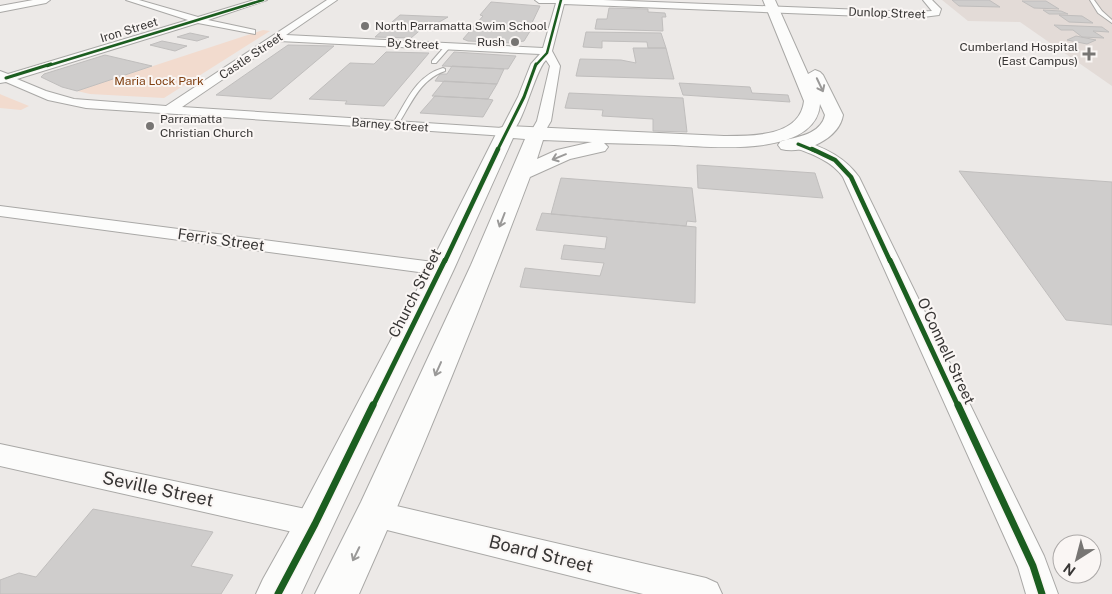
<svg xmlns="http://www.w3.org/2000/svg" width="1112" height="594" font-family="'Public Sans',sans-serif">
<style>
.built{fill:#e3dbd7}
.green{fill:#f2dbce}
.building{fill:#cfcdcc;stroke:#c0bebd}
.lines{fill:none;stroke-linecap:round;stroke-linejoin:round}
.service-casing{stroke:#a9a8a6;stroke-width:2}
.minor-casing{stroke:#a9a8a6;stroke-width:2}
.primary-casing{stroke:#a9a8a6;stroke-width:2}
.service{fill:#fcfcfb;fill-rule:evenodd}
.minor{fill:#fcfcfb;fill-rule:evenodd}
.primary{fill:#fcfcfb;fill-rule:evenodd}
.cycleway-far4-casing{stroke:#faf6f4;stroke-width:4}
.cycleway-far3-casing{stroke:#faf6f4;stroke-width:5}
.cycleway-far2-casing{stroke:#faf6f4;stroke-width:7}
.cycleway-far1-casing{stroke:#faf6f4;stroke-width:8}
.cycleway-casing{stroke:#faf6f4;stroke-width:10}
.cycleway-far4{stroke:#1b5e20;stroke-width:2.5}
.cycleway-far3{stroke:#1b5e20;stroke-width:3}
.cycleway-far2{stroke:#1b5e20;stroke-width:4.5}
.cycleway-far1{stroke:#1b5e20;stroke-width:5}
.cycleway{stroke:#1b5e20;stroke-width:7}
.oneway{stroke:#9a9998}
.poi-dot{fill:#777573;stroke:#faf6f4;stroke-width:2}
.labels{text-anchor:middle;stroke-width:4;stroke-linejoin:round;paint-order:stroke}
.far-street-label{font-size:12px;fill:#383635;stroke:#faf6f4}
.far-poi-label{font-size:12px;fill:#383635;stroke:#faf6f4;text-anchor:start}
.far-park-label{font-size:12px;fill:#804012;stroke:#faf6f4}
.street-label{font-size:15px;fill:#383635;stroke:#faf6f4}
.near-street-label{font-size:18px;fill:#383635;stroke:#faf6f4}
</style>
<rect width="100%" height="100%" fill="#ece9e7"/>
<!-- built -->
<path class="built" d="M942 0H1112V86L1020 22 968 21Z"/>
<!-- green -->
<path class="green" d="M263 30 270 31 164 98 90 94 77 91Z
M0 94 2 95 29 106 21 110 0 108Z"/>
<!-- building -->
<path class="building" d="M952 0H989L1000 7 959 6Z
M1022 1H1046L1059 9 1034 8Z
M491 2 540 6 530 27 532 28 524 41 512 43 468 41 463 39 483 16 480 15Z
M609 8 648 9V12L665 13 666 17H662L663 31 595 29 597 19H607Z
M1043 10 1061 11 1068 14H1049Z
M400 15 448 17 434 25 425 26 411 38 375 37Z
M1059 15 1082 16 1093 23 1069 22Z
M1054 25 1102 27 1109 32 1093 31 1104 38 1082 37 1073 30H1061Z
M586 32 661 33 666 48H648L647 42 602 41V48L583 47Z
M190 33 209 37 197 41 177 37Z
M1076 36 1096 40 1087 44 1067 40Z
M162 41 187 46 175 51 150 45Z
M288 45 334 46 271 99 216 95Z
M633 48H666L674 79 576 76 580 59 621 60 636 63Z
M386 52 429 53 384 106 345 104 347 101 309 99 350 63 374 64Z
M454 52 516 56 508 69 442 66Z
M105 55 152 66 77 91 62 87 41 77 44 74Z
M452 66 504 69 497 84 435 81 440 74H447Z
M444 81 497 84 488 99 432 96Z
M679 83 750 87 752 93 788 95 790 102 683 95Z
M569 93 683 98 687 132 653 131V119L602 116 603 110 565 108Z
M435 96 488 99 493 100 483 117 420 113Z
M697 165 815 173 823 198 698 188Z
M959 171 1112 182V325L1066 320Z
M561 178 692 188 696 222 687 221 686 226 551 214Z
M542 213 696 227 695 303 520 287 525 268 600 276 604 263 561 259 564 245 605 249 607 237 536 230Z
M93 509 213 532 191 566 233 575 221 594H0V580L19 573 36 577Z"/>
<g class="lines">
<!-- service casing -->
<g class="service-casing">
<path id="service" d="M1090 0H1094L1102 11 1112 20V23L1098 13Z
M446 45 451 46 436 63H432V61Z
M443 68 445 69V71C419 80 411 105 397 126H393L392 125C406 103 415 76 443 68Z"/>
</g>
<!-- minor casing -->
<g class="minor-casing">
<path id="minor" d="M33 0H50L46 3 0 12V6Z
M126 0H139L198 17 254 0H267L208 20 255 30V34L198 23 17 79 46 91 74 99 166 106 327 0H337L286 35 543 48 556 3H539L535 0H603L915 12 932 11 923 0H932L941 9 939 15 915 18 564 4 552 51 560 66 551 121 541 138 536 139 529 135 537 121 550 66 546 60C533 73 523 132 506 136L86 108 48 100 6 82 0 83V71L8 74 188 20ZM279 41 540 54 531 64 518 97 502 128 182 107Z
M798 140C822 146 844 156 859 177L1044 556 1058 594H1026L1018 567 843 177C832 161 812 154 793 147L791 144 793 141Z
M0 206 441 263 448 265 450 269 448 273 441 275 0 216Z
M0 444 315 511 325 515 329 524 325 533 315 537 0 466Z
M375 501 706 578 717 583 722 594H643L375 527 365 523 361 514 365 505Z"/>
</g>
<!-- primary casing -->
<g class="primary-casing">
<path id="primary" d="M763 0H775L808 74 815 70 820 72 823 75 843 115C839 139 804 155 781 149L778 145 781 141C798 137 821 134 825 115L820 104C816 158 711 147 674 145 651 144 628 144 604 143L608 147 605 151 570 159 530 177C477 318 420 457 359 594H315L361 502 471 265 525 139 513 138 454 269 301 594H256L263 579 301 511 428 269 499 128 506 126 724 136C752 136 800 137 804 101ZM543 140 592 142 557 150 537 159Z"/>
</g>
<!-- service -->
<use href="#service" class="service"/>
<!-- minor -->
<use href="#minor" class="minor"/>
<!-- primary -->
<use href="#primary" class="primary"/>
<!-- cycleway-far4 casing -->
<g class="cycleway-far4-casing">
<path id="cycleway-far4" d="M47 66 263 0
M535 66 547 53 561 0"/>
</g>
<!-- cycleway-far3 casing -->
<g class="cycleway-far3-casing">
<path id="cycleway-far3" d="M6 78 51 64
M798 144 815 151
M497 151 524 97 536 64"/>
</g>
<!-- cycleway-far2 casing -->
<g class="cycleway-far2-casing">
<path id="cycleway-far2" d="M812 149 835 160 851 177 890 261
M445 261 498 149"/>
</g>
<!-- cycleway-far1 casing -->
<g class="cycleway-far1-casing">
<path id="cycleway-far1" d="M890 260 958 406
M373 406 445 260"/>
</g>
<!-- cycleway casing -->
<g class="cycleway-casing">
<path id="cycleway" d="M958 405 1033 566 1042 594
M278 594 315 524 373 405"/>
</g>
<!-- cycleway-far4 -->
<use href="#cycleway-far4" class="cycleway-far4"/>
<!-- cycleway-far3 -->
<use href="#cycleway-far3" class="cycleway-far3"/>
<!-- cycleway-far2 -->
<use href="#cycleway-far2" class="cycleway-far2"/>
<!-- cycleway-far1 -->
<use href="#cycleway-far1" class="cycleway-far1"/>
<!-- cycleway -->
<use href="#cycleway" class="cycleway"/>
</g>
<!-- one-way arrows -->
<defs><path id="oneway-shaft" d="M-6 0H5M1.5-3L5.5 0L1.5 3" fill="none" stroke-width="1.6" stroke-linecap="round" stroke-linejoin="round" transform="scale(1.25)"/></defs>
<g class="oneway">
<use href="#oneway-shaft" transform="translate(820 85) rotate(65)"/>
<use href="#oneway-shaft" transform="translate(559 157) rotate(158)"/>
<use href="#oneway-shaft" transform="translate(502 220) rotate(111)"/>
<use href="#oneway-shaft" transform="translate(438 369) rotate(114)"/>
<use href="#oneway-shaft" transform="translate(356 554) rotate(116)"/>
</g>
<!-- markers -->
<g class="poi-dot">
<circle cx="365" cy="26" r="5"/>
<circle cx="515" cy="42" r="5"/>
<path d="M1086.5 46.5h5v5h5v5h-5v5h-5v-5h-5v-5h5z"/>
<circle cx="150" cy="126" r="5"/>
</g>
<g class="labels">
<!-- far-street labels -->
<g class="far-street-label">
<text transform="translate(887 13) rotate(2)" y="4">Dunlop Street</text>
<text transform="translate(129 30) rotate(-17)" y="4">Iron Street</text>
<text transform="translate(413 44) rotate(3)" y="4">By Street</text>
<text transform="translate(251 56) rotate(-34)" y="4">Castle Street</text>
<text transform="translate(390 125) rotate(4)" y="4">Barney Street</text>
</g>
<!-- far-poi labels -->
<g class="far-poi-label">
<text x="375" y="30">North Parramatta Swim School</text>
<text x="505" y="46" text-anchor="end">Rush</text>
<text x="1078" y="51" text-anchor="end">Cumberland Hospital<tspan x="1078" dy="14">(East Campus)</tspan></text>
<text x="160" y="123">Parramatta<tspan x="160" dy="14">Christian Church</tspan></text>
</g>
<!-- far-park labels -->
<g class="far-park-label">
<text x="159" y="85">Maria Lock Park</text>
</g>
<!-- street labels -->
<g class="street-label">
<text transform="translate(221 240) rotate(8)" y="5">Ferris Street</text>
<text transform="translate(415 293) rotate(-63)" y="5">Church Street</text>
<text transform="translate(946 351) rotate(65)" y="5">O'Connell Street</text>
</g>
<!-- near-street labels -->
<g class="near-street-label">
<text transform="translate(158 489) rotate(12)" y="6">Seville Street</text>
<text transform="translate(541 554) rotate(14)" y="6">Board Street</text>
</g>
</g>
<!-- north arrow -->
<g transform="translate(1077 559) rotate(216)"><circle r="24" fill="#faf6f4" stroke="#aca9a8"/>
<path d="M0-4L9 19L0 12L-9 19Z" fill="#777573"/>
<text y="-8" font-size="14" font-weight="bold" text-anchor="middle" fill="#383635">N</text>
</g>
</svg>
